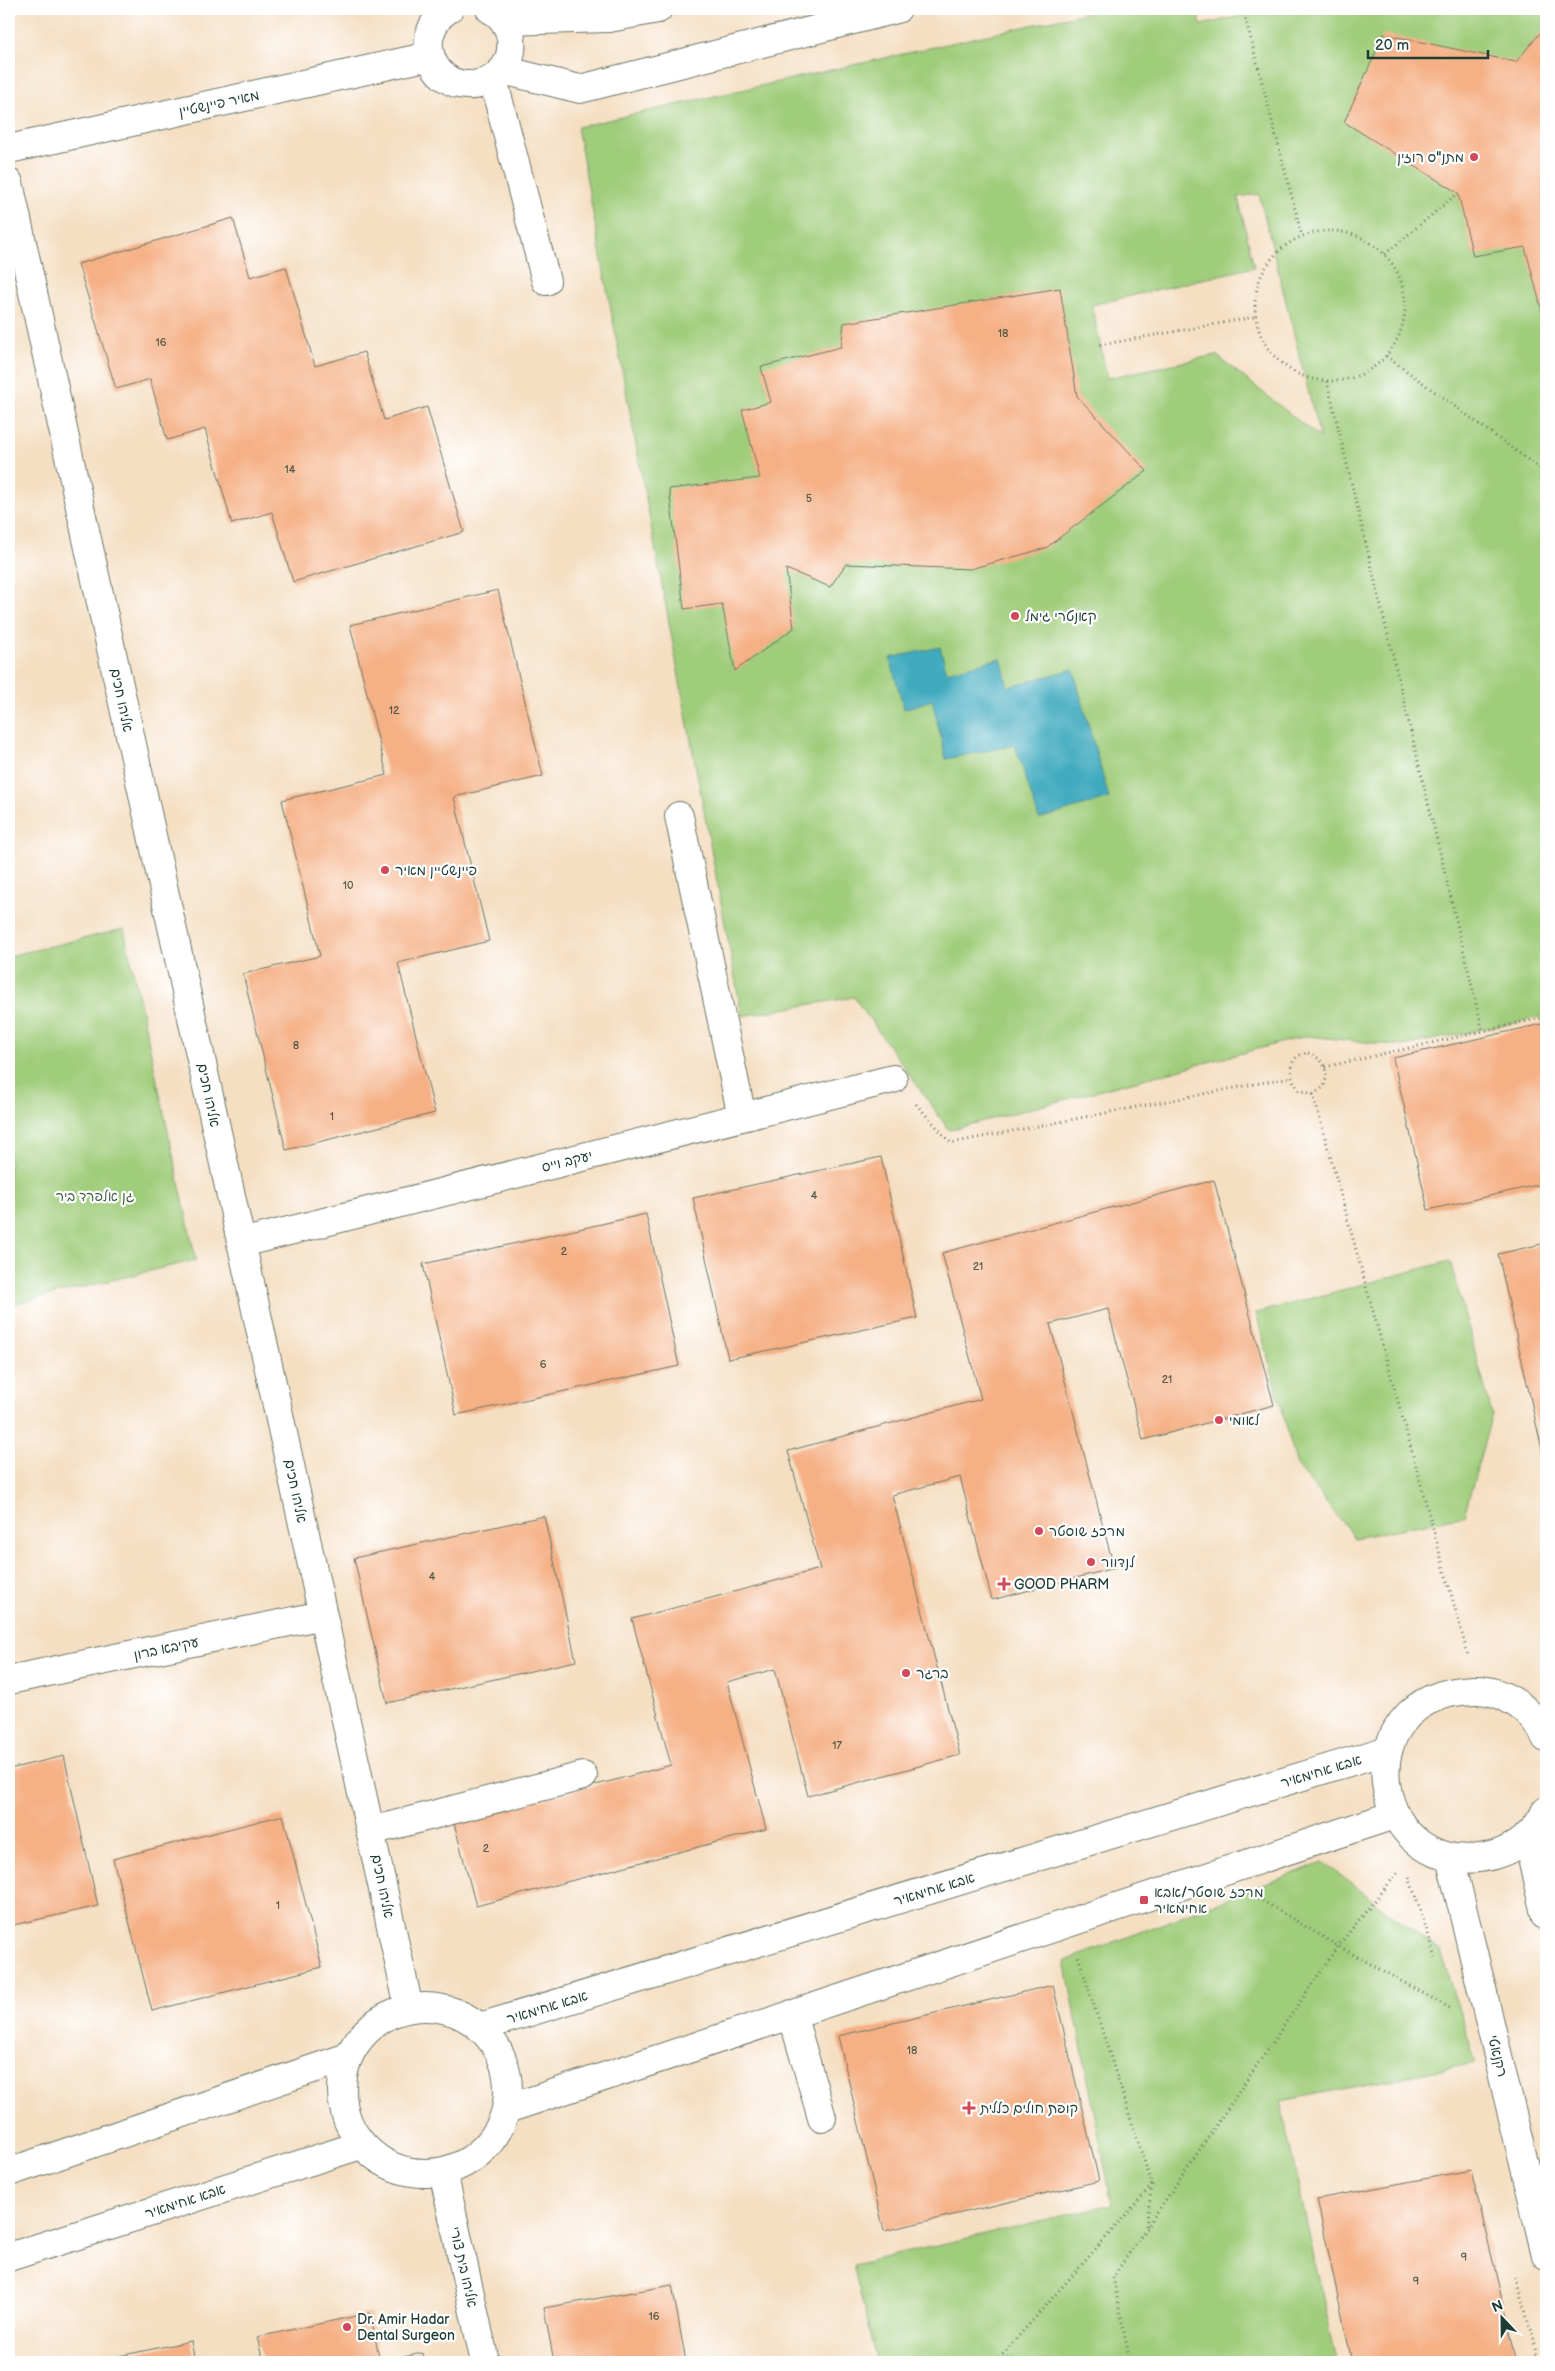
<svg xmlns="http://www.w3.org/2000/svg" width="1555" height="2371" font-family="'Balsamiq Sans','Playpen Sans Hebrew',sans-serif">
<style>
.green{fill:#a0cd7b;stroke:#608558;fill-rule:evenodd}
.water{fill:#40aabf;stroke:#30747a}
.building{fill:#f5b085}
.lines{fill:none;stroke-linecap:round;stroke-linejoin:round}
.minor-casing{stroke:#6a7666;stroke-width:30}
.path{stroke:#6a7666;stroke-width:3;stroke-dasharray:1 4;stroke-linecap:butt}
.minor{stroke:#fff;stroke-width:28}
.poi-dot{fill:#d1495b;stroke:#fff;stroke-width:2}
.labels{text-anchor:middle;stroke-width:4.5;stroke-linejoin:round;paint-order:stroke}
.number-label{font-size:11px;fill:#545a48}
.street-label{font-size:14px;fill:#1f3d34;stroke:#fff}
.poi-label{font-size:14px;fill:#1f3d34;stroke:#fff;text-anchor:start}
.park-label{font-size:14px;fill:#3f6146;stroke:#fff}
</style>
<rect width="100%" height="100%" fill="#fff"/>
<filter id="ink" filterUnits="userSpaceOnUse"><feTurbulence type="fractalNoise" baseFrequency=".02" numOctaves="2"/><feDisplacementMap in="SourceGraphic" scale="10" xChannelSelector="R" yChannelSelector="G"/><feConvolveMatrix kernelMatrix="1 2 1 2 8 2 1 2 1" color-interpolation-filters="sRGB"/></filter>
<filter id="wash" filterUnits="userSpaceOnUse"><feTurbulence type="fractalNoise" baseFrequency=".0096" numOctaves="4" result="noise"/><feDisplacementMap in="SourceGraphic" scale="20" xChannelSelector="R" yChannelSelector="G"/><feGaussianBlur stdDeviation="1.12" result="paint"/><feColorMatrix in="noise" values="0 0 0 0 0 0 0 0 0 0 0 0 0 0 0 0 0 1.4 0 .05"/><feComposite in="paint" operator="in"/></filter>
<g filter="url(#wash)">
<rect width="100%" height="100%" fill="#f5dfc3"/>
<!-- green -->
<path class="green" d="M1103 9H1197L1201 25 1271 9H1546V1016L1403 1046 1307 1036 949 1130 854 997 742 1016 577 127ZM1259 194 1320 438 1216 355 1107 378 1092 305 1254 267 1238 197Z
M124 929 196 1260 9 1305V956Z
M1450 1261 1492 1414 1464 1516 1355 1538 1297 1466 1256 1313Z
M1323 1862 1440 1951 1476 2063 1280 2101 1337 2362H877L853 2265 1112 2204 1065 1961Z"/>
<!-- water -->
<path class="water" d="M940 647 947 672 1001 658 1008 687 1073 669 1109 798 1039 819 1015 745 946 759 932 700 904 709 890 658Z"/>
<g id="blocks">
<!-- building -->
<path class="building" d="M1546 31V326L1525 247 1473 256 1458 193 1344 122 1384 34 1516 62 1541 32Z
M233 218 250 277 286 267 315 366 364 352 384 420 427 407 464 532 293 582 272 512 232 524 205 429 167 440 150 379 116 389 78 264Z
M1060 288 1077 396 1147 471 1046 548 970 569 846 564 830 587 786 569 794 628 735 671 722 604 684 609 669 489 760 478 742 410 771 402 761 367 841 347 844 323Z
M498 590 543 776 454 797 489 941 398 963 435 1113 286 1150 243 974 320 956 282 800 387 775 350 625Z
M1546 1023V1183L1428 1210 1393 1058Z
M881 1157 917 1318 728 1359 693 1198Z
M1214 1180 1274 1405 1143 1440 1108 1309 1050 1324 1114 1568 992 1600 960 1477 892 1495 960 1755 808 1796 775 1669 727 1682 766 1829 476 1906 454 1823 671 1765 632 1619 820 1569 788 1451 981 1399 942 1253Z
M646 1214 679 1366 456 1415 423 1264Z
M1546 1243V1463H1545L1498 1254Z
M544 1516 576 1661 387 1703 354 1558Z
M64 1756 98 1906 9 1926V1769Z
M283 1815 322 1967 152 2011 113 1859Z
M1053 1985 1099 2181 884 2231 838 2036Z
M1471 2170 1517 2362H1352L1317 2199Z
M672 2285 686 2362H554L544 2308Z
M370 2313 380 2362 422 2353 424 2362H263L257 2337Z
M191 2341 195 2362H95V2361Z"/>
</g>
</g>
<g filter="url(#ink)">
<use href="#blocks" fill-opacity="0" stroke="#6a7666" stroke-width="1"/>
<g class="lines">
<!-- minor casing -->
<g class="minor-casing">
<path id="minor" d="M449 9C436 16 427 33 429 48 436 104 517 93 511 39 509 26 502 15 490 9
M505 21 609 18 658 9
M503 70 580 89 897 9
M493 79 546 281
M9 149 430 56
M9 183 409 2008
M679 816 742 1117
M241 1243 893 1079
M9 1680 323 1615
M1546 1738C1535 1712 1504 1689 1474 1690 1337 1694 1371 1888 1494 1855 1516 1849 1537 1832 1546 1810
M371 1831 583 1776
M1527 1837 1546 1918
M1450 1857 1546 2255
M342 2090a83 83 0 1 1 166 0a83 83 0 1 1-166 0Z
M792 2014 822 2118
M480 2027 1388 1750
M507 2109 1394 1815
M9 2172 348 2057
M443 2172 485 2362
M9 2257 361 2145"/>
</g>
<!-- path -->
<path class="path" d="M1243 9 1302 236
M1255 306a75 75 0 1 1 150 0a75 75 0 1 1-150 0Z
M1385 254 1458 193
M1100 345 1255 317
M1386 356 1546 473
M1327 381 1483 1032
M1308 1053C1325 1059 1329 1071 1324 1087L1313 1094 1299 1090C1288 1077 1287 1055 1308 1053Z
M1325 1067 1546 1017
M1313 1094 1468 1655
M916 1104 951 1143 1291 1077
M1409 1877 1436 1958
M1258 1898 1338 1946 1450 2008
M1146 2226 1152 2185
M1517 2277 1538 2362
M1002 2358 1043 2362
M996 2362 1152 2185 1078 1956
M1130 2362 1113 2277 1338 1946 1399 1871"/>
<!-- minor -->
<use href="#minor" class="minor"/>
</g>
</g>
<!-- markers -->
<g class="poi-dot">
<circle cx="1474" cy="157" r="5"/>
<circle cx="1015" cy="616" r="5"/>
<circle cx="385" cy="870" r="5"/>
<circle cx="1219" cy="1420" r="5"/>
<circle cx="1039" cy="1531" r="5"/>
<circle cx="1091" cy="1562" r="5"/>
<path d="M1001.5 1576.5h5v5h5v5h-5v5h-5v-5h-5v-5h5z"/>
<circle cx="906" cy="1673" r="5"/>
<rect x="1139" y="1895" width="10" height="10" rx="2.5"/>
<path d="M966.5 2100.5h5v5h5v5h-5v5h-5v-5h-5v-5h5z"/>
<circle cx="347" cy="2327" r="5"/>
</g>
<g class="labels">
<!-- number labels -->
<g class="number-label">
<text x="1003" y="337">18</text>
<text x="161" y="346">16</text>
<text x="290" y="473">14</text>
<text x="809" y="502">5</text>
<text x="394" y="714">12</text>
<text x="348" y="889">10</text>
<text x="296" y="1049">8</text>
<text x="332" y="1120">1</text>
<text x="814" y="1199">4</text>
<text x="564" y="1255">2</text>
<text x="978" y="1270">21</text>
<text x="543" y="1368">6</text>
<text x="1167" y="1383">21</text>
<text x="432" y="1580">4</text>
<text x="837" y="1749">17</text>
<text x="486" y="1852">2</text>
<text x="278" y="1909">1</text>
<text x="912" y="2054">18</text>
<text x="1464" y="2261">9</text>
<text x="1416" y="2285">9</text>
<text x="654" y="2320">16</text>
</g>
<!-- street labels -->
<g class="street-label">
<text transform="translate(219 103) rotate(-12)" y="5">מאיר פיינשטיין</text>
<text transform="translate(122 700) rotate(78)" y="5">אליהו חכים</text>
<text transform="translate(209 1095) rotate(78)" y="5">אליהו חכים</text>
<text transform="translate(567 1161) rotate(-14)" y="5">יעקב וייס</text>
<text transform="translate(296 1491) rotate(78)" y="5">אליהו חכים</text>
<text transform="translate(166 1648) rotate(-12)" y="5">עקיבא ברון</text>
<text transform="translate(1321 1771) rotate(-17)" y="5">אבא אחימאיר</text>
<text transform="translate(383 1886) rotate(78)" y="5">אליהו חכים</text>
<text transform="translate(934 1889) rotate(-17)" y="5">אבא אחימאיר</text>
<text transform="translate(547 2007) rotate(-17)" y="5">אבא אחימאיר</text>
<text transform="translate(1498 2056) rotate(76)" y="5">רקנאטי</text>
<text transform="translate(185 2201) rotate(-18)" y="5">אבא אחימאיר</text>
<text transform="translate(464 2267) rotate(77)" y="5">אליהו בית צורי</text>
</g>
<!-- poi labels -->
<g class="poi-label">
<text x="1464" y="162" text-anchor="end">מתנ"ס רוזין</text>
<text x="1025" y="621">קאנטרי גימל</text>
<text x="395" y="875">פיינשטיין מאיר</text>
<text x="1229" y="1425">לאומי</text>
<text x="1049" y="1536">מרכז שוסטר</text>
<text x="1101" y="1567">לנדוור</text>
<text x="1014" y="1589">GOOD PHARM</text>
<text x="916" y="1678">ברגר</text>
<text x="1154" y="1897">מרכז שוסטר/אבא<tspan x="1154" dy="16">אחימאיר</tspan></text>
<text x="980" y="2113">קופת חולים כללית</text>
<text x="357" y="2324">Dr. Amir Hadar<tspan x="357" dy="16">Dental Surgeon</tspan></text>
</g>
<!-- park labels -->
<g class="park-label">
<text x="95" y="1201">גן אלפרד ביר</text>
</g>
</g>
<!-- margin -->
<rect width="1555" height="2371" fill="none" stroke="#fff" stroke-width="30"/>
<!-- north arrow -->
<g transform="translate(1502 2318) rotate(338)" stroke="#ffffff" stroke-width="4" paint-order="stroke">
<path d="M0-4L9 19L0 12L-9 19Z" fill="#1f3d34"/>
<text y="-8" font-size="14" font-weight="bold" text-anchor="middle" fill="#1f3d34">N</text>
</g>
<!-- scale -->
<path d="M1368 50v8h120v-8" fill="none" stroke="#1f3d34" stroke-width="2.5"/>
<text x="1375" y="50" font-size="15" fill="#1f3d34" stroke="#ffffff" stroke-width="4" paint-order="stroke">20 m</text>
</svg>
